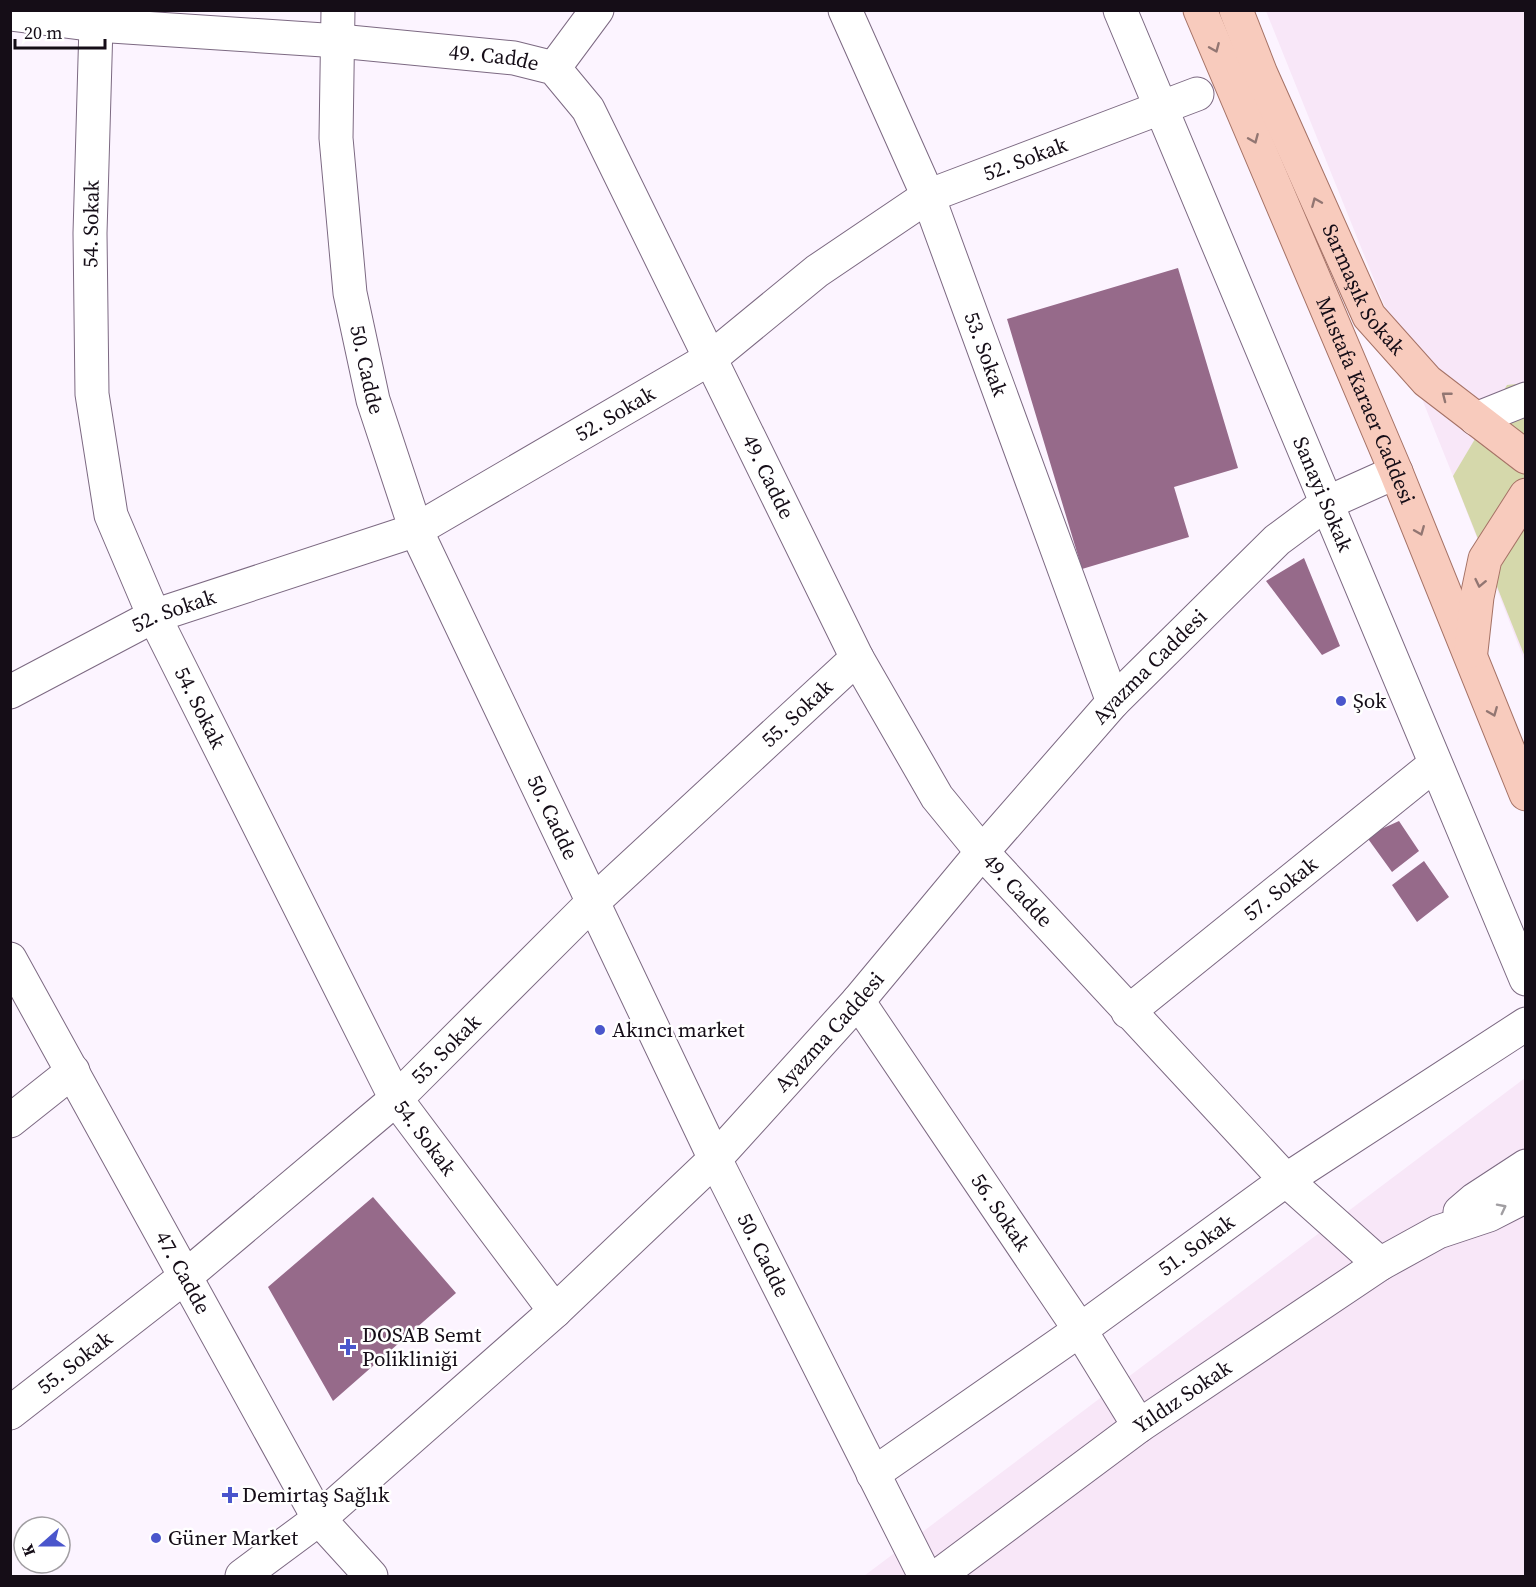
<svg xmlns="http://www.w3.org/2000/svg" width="1536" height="1587" font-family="'Source Serif 4',serif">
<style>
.industrial{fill:#f8e7f8}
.green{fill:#d5d8ab}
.building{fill:#966a8a}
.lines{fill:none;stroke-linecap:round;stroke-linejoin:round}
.minor-casing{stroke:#7c6982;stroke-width:35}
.major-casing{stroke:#a57266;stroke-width:35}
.minor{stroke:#fff;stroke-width:33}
.major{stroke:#f8cbbd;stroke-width:33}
.oneway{stroke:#927672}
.oneway2{stroke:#a19ea2}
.poi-dot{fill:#4a56cc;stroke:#fff;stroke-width:2}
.labels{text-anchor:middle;stroke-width:5;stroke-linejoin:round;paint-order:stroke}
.street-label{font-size:21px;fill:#150d17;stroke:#fff}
.poi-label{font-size:21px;fill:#150d17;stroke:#fff;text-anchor:start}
</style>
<rect width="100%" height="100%" fill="#fcf4ff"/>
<!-- industrial -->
<path class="industrial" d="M1266 11H1525V662L1453 476Z
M1525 1078V1576H864Z"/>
<!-- green -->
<path class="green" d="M1525 383V657L1453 476 1507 385Z"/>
<!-- building -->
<path class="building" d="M1178 268 1238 468 1174 487 1189 537 1082 569 1007 319Z
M1304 558 1340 646 1322 655 1266 581Z
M1399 821 1419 851 1392 872 1366 836Z
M1424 861 1449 897 1417 922 1392 885Z
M373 1197 456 1293 333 1401 268 1287Z"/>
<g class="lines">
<!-- minor casing -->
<g class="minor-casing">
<g id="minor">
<path id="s1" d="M338 10 336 138 350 293 373 400 416 530 715 1159 925 1576"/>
<path id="s2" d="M845 10 928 196 1113 702"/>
<path id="s3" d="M1120 10 1526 979"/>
<path id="s4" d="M10 14 96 25 339 41 514 58 554 68 588 109 857 658 937 797 982 852 1286 1180 1380 1264"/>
<path id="s5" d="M96 25 90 233 92 394 111 515 154 616 396 1099 555 1311"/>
<path d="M554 68 597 10"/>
<path d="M1476 419 1526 399"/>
<path id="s6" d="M10 692 154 616 416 530 711 358 817 271 928 196 1197 94"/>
<path id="s7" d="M10 959 319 1519 371 1576"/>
<path id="s8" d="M858 1001 1080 1330 1139 1426"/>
<path id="s9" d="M1128 1012 1434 765"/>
<path d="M10 1121 73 1071"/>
<path d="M1460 1212 1474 1200 1526 1166"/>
<path id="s10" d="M10 1413 186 1276 396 1099 593 902 857 658"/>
<path id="s11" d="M873 1474 1080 1330 1286 1180 1526 1024"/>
<path id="s12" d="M242 1576 319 1519 555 1311 715 1159 858 1001 982 852 1113 702 1277 540 1327 503 1396 472"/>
<path id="s13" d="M938 1576 1139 1426 1380 1264 1438 1232 1489 1215 1526 1196"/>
</g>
</g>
<!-- major casing -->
<g class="major-casing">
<g id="major">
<path id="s14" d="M1200 10 1396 472 1526 794"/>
<path id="s15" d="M1236 10 1261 74 1369 316 1427 381 1526 457"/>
<path d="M1471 651 1477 597 1485 559 1526 495"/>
</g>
</g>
<!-- minor -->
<use href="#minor" class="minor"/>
<!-- major -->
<use href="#major" class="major"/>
</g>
<!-- one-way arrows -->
<defs><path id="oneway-chevron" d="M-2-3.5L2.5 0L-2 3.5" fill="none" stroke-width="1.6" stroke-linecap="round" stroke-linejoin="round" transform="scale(1.5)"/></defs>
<g class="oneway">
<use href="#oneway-chevron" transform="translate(1215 48) rotate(67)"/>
<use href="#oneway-chevron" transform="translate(1254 139) rotate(67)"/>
<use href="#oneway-chevron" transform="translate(1316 202) rotate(-113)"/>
<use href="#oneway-chevron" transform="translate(1446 396) rotate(-142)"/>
<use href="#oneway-chevron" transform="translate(1420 531) rotate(68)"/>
<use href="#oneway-chevron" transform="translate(1480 583) rotate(102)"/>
<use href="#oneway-chevron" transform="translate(1493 712) rotate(68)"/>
</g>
<use class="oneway2" href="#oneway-chevron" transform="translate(1502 1208) rotate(-27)"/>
<!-- markers -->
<g class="poi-dot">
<circle cx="1341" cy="701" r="6"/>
<circle cx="600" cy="1030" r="6"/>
<path d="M345 1338h6v6h6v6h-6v6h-6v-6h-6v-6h6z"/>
<path d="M227 1486h6v6h6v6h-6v6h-6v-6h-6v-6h6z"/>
<circle cx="156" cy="1538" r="6"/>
</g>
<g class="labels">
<!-- street labels -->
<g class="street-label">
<text dy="7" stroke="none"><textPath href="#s4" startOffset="486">49. Cadde</textPath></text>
<text dy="7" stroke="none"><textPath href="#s6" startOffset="1155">52. Sokak</textPath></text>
<text transform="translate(91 224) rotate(-89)" y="7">54. Sokak</text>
<text dy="7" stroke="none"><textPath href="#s15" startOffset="308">Sarmaşık Sokak</textPath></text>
<text dy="7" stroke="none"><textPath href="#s2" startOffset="372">53. Sokak</textPath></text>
<text dy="7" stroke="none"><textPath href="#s1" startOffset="362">50. Cadde</textPath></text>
<text dy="7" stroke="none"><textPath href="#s14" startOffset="424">Mustafa Karaer Caddesi</textPath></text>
<text dy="7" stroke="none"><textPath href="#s6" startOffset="669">52. Sokak</textPath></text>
<text dy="7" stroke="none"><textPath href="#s4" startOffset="1010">49. Cadde</textPath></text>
<text dy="7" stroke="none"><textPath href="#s3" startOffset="525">Sanayi Sokak</textPath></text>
<text dy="7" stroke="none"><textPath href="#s6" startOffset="183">52. Sokak</textPath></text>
<text dy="7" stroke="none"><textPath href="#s12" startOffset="1288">Ayazma Caddesi</textPath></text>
<text dy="7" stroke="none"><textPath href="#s5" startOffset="704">54. Sokak</textPath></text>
<text dy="7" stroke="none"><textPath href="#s10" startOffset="1054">55. Sokak</textPath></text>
<text dy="7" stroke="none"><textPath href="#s1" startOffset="848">50. Cadde</textPath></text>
<text dy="7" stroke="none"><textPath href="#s9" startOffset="196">57. Sokak</textPath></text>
<text dy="7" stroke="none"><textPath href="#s4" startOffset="1496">49. Cadde</textPath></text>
<text dy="7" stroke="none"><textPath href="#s12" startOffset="802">Ayazma Caddesi</textPath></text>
<text dy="7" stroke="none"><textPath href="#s10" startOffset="568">55. Sokak</textPath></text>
<text dy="7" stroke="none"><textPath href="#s5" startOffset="1190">54. Sokak</textPath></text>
<text dy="7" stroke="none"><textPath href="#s8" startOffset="255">56. Sokak</textPath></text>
<text dy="7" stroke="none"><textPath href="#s11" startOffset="396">51. Sokak</textPath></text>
<text dy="7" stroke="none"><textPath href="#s1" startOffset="1334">50. Cadde</textPath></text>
<text dy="7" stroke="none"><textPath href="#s7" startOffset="358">47. Cadde</textPath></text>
<text dy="7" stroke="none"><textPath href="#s10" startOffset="82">55. Sokak</textPath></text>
<text dy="7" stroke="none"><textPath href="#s13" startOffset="303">Yıldız Sokak</textPath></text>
</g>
<!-- poi labels -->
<g class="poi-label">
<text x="1353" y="708">Şok</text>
<text x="612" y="1037">Akıncı market</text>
<text x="362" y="1342">DOSAB Semt<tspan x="362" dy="24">Polikliniği</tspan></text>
<text x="242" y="1502">Demirtaş Sağlık</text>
<text x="168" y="1545">Güner Market</text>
</g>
</g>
<!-- border -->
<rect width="1536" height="1587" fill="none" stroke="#150d17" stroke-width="24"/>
<!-- north arrow -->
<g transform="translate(42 1545) rotate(249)"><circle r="28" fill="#ffffff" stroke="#a19ea2" stroke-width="1.5"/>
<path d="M0-4.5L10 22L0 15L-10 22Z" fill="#4a56cc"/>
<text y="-9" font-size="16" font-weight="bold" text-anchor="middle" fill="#150d17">K</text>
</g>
<!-- scale -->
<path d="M15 39v9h90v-9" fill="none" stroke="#150d17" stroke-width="3"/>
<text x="24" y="39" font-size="18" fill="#150d17" stroke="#ffffff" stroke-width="4.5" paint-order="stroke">20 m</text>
</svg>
